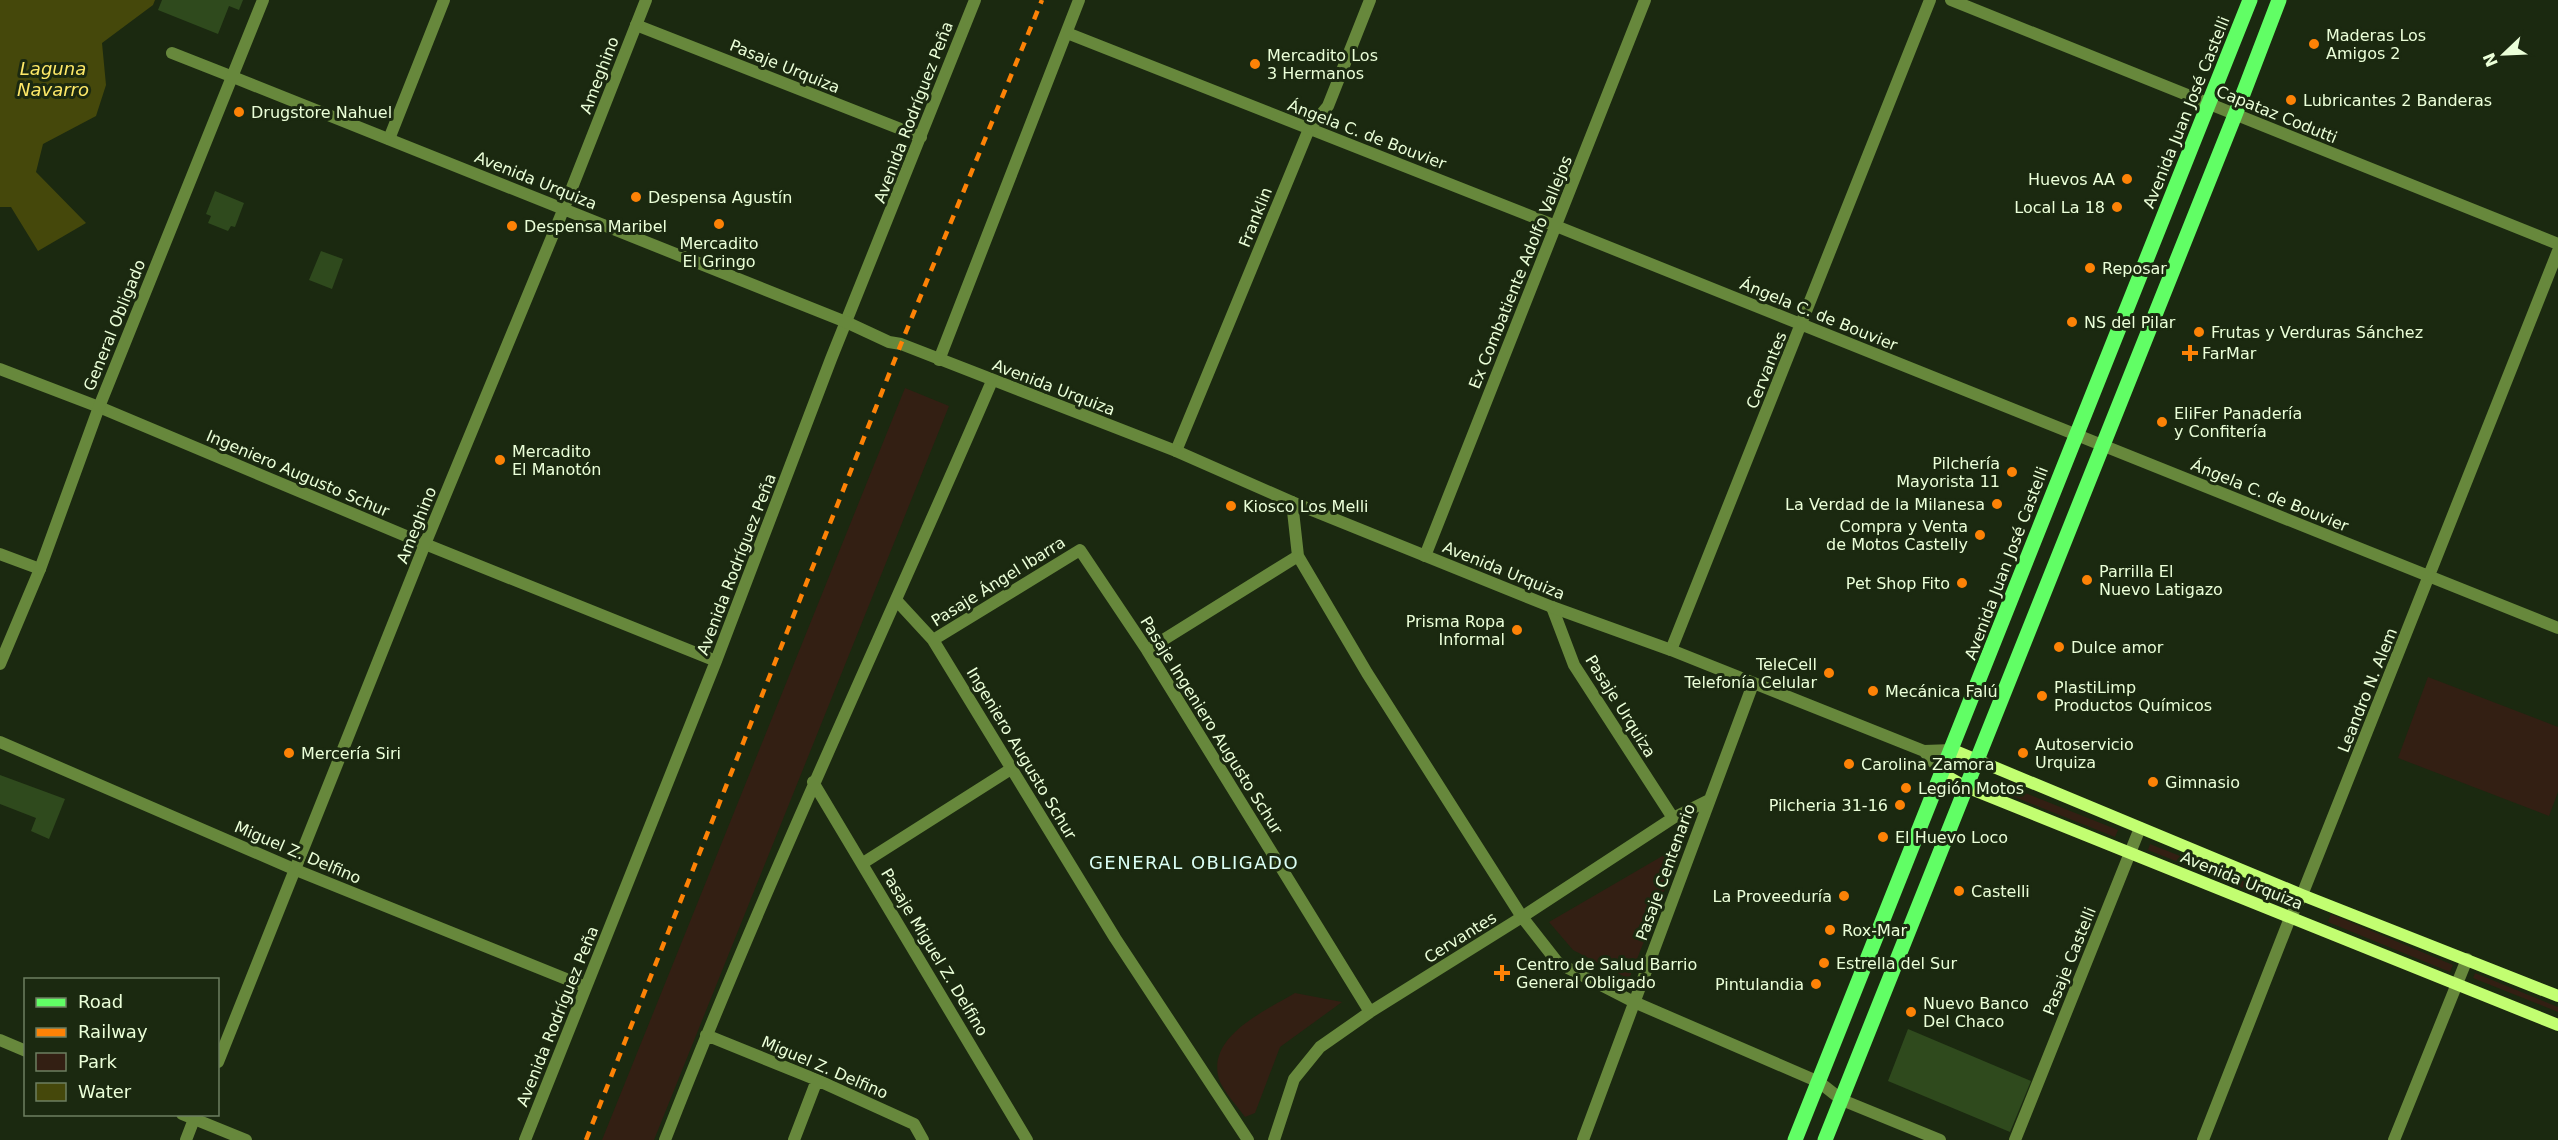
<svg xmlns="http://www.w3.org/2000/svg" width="2558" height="1140" font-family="'DejaVu Sans',sans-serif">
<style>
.green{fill:#331f13}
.water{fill:#45480b}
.building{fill:#2f4a1d}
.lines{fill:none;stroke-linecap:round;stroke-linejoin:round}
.minor{stroke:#67883c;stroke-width:12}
.tertiary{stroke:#67883c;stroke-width:12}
.secondary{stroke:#c2fe71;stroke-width:12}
.primary{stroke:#61fe65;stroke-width:15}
.rail{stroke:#fd8206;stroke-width:4.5;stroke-dasharray:9 8;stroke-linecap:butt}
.poi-dot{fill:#fd8206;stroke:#1b2910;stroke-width:2}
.labels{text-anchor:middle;stroke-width:6;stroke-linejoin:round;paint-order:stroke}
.poi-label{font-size:16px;fill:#ebffd9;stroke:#1b2910;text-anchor:start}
.street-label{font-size:16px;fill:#ebffd9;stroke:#1b2910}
.water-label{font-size:18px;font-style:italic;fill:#fee968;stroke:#1b2910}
.neighbourhood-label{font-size:18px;letter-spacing:1.5px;fill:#dbfff6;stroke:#1b2910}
</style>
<rect width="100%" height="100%" fill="#1b2910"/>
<!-- green -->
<path class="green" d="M905 388 949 406 654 1140H602Z
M2428 677 2558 727V792L2549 816 2398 758Z
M1995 781 2118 830 2115 837 1992 788Z
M1683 844 1629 979 1573 950 1549 922Z
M2150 844 2273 893 2271 899 2148 850Z
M2331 914 2453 965 2450 972 2328 922Z
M2475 973 2558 1007V1012L2473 978Z
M1295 993 1342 1002 1280 1047 1255 1113 1245 1117C1237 1106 1223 1091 1219 1079 1206 1036 1267 1010 1295 993Z"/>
<!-- water -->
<path class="water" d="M0 0H155L153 5 102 43 106 85 96 116 43 144 36 172 86 223 38 251 11 207H0Z"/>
<!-- building -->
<path class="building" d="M162 0H243L239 10 229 6 218 34 158 10Z
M215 191 244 203 235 227 231 226 228 231 208 223 211 216 206 214Z
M321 251 343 259 332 289 309 280Z
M0 775 65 799 49 839 31 831 36 818 0 804Z
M1908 1029 2031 1081 2010 1132 1888 1081Z"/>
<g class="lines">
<!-- minor -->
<path class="minor" d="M1951 0 2558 244
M636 25 921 137
M1067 33 1556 226 2558 628
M172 53 233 77
M389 139 444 0
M939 360 1079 0
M0 369 99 407 425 544 716 661
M1176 451 1309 129 1328 106 1370 0
M1292 502 1298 556 1367 673 1522 917 1558 963 1634 1002 1819 1082 1842 1100 1940 1140
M0 554 40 569
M1425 556 1645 0
M897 601 933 640 1115 938 1248 1140
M1552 607 1574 665 1673 818
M933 640 1080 550 1147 650 1370 1012
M1147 650 1298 556
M1671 650 1930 0
M0 742 296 870 586 987
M813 782 1027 1140
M863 863 1011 769
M706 1035 817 1080 914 1124 923 1140
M0 1040 26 1051
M182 1114 246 1140
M525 1140 716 661 831 359 975 0
M665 1140C765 883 883 634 992 381
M794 1140 817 1080
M1274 1140 1294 1079 1320 1047 1370 1012 1522 917 1673 818 1709 800
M1583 1140 1753 684
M2015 1140 2140 828
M2203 1140 2290 918 2302 895 2558 251
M2394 1140 2467 959"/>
<!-- tertiary -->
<path class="tertiary" d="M233 77 846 322 889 342 901 344 1176 451 1292 502 1552 607 1671 650 1924 751 1953 750
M0 664 40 569 99 407 263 0
M1924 751 1943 774
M218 1062 425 544 564 208 646 0
M186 1140 196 1114"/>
<!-- secondary -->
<path class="secondary" d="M1953 750 2302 895 2558 996
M1943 774 1966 787 2558 1025"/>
<!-- primary -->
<path class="primary" d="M1795 1140 2250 0
M1825 1140 2235 115 2279 0"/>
<!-- rail -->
<path class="rail" d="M586 1140 901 344 1042 0"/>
</g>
<!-- markers -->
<g class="poi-dot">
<circle cx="2314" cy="44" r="6"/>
<circle cx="1255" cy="64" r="6"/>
<circle cx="2291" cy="100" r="6"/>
<circle cx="239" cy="112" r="6"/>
<circle cx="2127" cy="179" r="6"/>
<circle cx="636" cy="197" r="6"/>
<circle cx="2117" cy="207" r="6"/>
<circle cx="719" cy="224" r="6"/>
<circle cx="512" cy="226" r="6"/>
<circle cx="2090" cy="268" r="6"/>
<circle cx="2072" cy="322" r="6"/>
<circle cx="2199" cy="332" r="6"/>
<path d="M2187 344h6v6h6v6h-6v6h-6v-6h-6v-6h6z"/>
<circle cx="2162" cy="422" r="6"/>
<circle cx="500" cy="460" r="6"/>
<circle cx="2012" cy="472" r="6"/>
<circle cx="1997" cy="504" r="6"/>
<circle cx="1231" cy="506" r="6"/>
<circle cx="1980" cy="535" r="6"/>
<circle cx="2087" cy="580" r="6"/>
<circle cx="1962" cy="583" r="6"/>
<circle cx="1517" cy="630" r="6"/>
<circle cx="2059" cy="647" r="6"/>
<circle cx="1829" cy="673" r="6"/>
<circle cx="1873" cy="691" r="6"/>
<circle cx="2042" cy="696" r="6"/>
<circle cx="289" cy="753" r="6"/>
<circle cx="2023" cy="753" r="6"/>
<circle cx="1849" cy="764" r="6"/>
<circle cx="2153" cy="782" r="6"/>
<circle cx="1906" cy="788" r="6"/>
<circle cx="1900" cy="805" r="6"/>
<circle cx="1883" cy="837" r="6"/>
<circle cx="1959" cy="891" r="6"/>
<circle cx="1844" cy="896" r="6"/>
<circle cx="1830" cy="930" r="6"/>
<circle cx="1824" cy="963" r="6"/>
<path d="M1499 964h6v6h6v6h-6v6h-6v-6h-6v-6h6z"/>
<circle cx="1816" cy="984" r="6"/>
<circle cx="1911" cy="1012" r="6"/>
</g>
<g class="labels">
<!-- poi labels -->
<g class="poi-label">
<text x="2326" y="41">Maderas Los<tspan x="2326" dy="18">Amigos 2</tspan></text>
<text x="1267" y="61">Mercadito Los<tspan x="1267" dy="18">3 Hermanos</tspan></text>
<text x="2303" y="106">Lubricantes 2 Banderas</text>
<text x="251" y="118">Drugstore Nahuel</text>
<text x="2115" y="185" text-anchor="end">Huevos AA</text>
<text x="648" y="203">Despensa Agustín</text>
<text x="2105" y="213" text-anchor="end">Local La 18</text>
<text x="524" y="232">Despensa Maribel</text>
<text x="719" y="249" text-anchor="middle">Mercadito<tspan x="719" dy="18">El Gringo</tspan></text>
<text x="2102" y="274">Reposar</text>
<text x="2084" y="328">NS del Pilar</text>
<text x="2211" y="338">Frutas y Verduras Sánchez</text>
<text x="2202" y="359">FarMar</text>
<text x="2174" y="419">EliFer Panadería<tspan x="2174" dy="18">y Confitería</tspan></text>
<text x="512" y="457">Mercadito<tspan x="512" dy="18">El Manotón</tspan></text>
<text x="2000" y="469" text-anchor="end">Pilchería<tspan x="2000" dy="18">Mayorista 11</tspan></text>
<text x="1985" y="510" text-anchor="end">La Verdad de la Milanesa</text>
<text x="1243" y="512">Kiosco Los Melli</text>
<text x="1968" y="532" text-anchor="end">Compra y Venta<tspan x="1968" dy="18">de Motos Castelly</tspan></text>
<text x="2099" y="577">Parrilla El<tspan x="2099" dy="18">Nuevo Latigazo</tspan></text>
<text x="1950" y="589" text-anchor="end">Pet Shop Fito</text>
<text x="1505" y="627" text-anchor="end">Prisma Ropa<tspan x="1505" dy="18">Informal</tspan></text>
<text x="2071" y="653">Dulce amor</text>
<text x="1817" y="670" text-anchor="end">TeleCell<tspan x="1817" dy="18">Telefonía Celular</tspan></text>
<text x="2054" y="693">PlastiLimp<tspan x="2054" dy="18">Productos Químicos</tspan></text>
<text x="1885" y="697">Mecánica Falú</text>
<text x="2035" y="750">Autoservicio<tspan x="2035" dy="18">Urquiza</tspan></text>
<text x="301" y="759">Mercería Siri</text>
<text x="1861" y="770">Carolina Zamora</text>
<text x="2165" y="788">Gimnasio</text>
<text x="1918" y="794">Legión Motos</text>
<text x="1888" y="811" text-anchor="end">Pilcheria 31-16</text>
<text x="1895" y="843">El Huevo Loco</text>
<text x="1971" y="897">Castelli</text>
<text x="1832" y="902" text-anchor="end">La Proveeduría</text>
<text x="1842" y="936">Rox-Mar</text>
<text x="1836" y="969">Estrella del Sur</text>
<text x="1516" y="970">Centro de Salud Barrio<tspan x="1516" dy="18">General Obligado</tspan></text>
<text x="1804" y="990" text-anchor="end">Pintulandia</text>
<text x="1923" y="1009">Nuevo Banco<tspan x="1923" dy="18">Del Chaco</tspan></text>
</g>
<!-- street labels -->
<g class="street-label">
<text transform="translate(785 66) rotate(22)" y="6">Pasaje Urquiza</text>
<text transform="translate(599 75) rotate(-69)" y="6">Ameghino</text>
<text transform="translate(913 112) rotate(-69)" y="6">Avenida Rodríguez Peña</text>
<text transform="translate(2186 112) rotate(-68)" y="6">Avenida Juan José Castelli</text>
<text transform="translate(2277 114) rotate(22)" y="6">Capataz Codutti</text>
<text transform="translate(1367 134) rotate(21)" y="6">Ángela C. de Bouvier</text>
<text transform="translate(536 180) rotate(22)" y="6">Avenida Urquiza</text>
<text transform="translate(1255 217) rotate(-68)" y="6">Franklin</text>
<text transform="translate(1520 272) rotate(-68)" y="6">Ex Combatiente Adolfo Vallejos</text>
<text transform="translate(1819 314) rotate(22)" y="6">Ángela C. de Bouvier</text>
<text transform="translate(114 325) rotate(-68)" y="6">General Obligado</text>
<text transform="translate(1766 370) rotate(-68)" y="6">Cervantes</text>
<text transform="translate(1054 387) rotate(21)" y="6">Avenida Urquiza</text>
<text transform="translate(298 473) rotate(23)" y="6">Ingeniero Augusto Schur</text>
<text transform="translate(2270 495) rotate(22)" y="6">Ángela C. de Bouvier</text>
<text transform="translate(416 525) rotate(-68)" y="6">Ameghino</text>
<text transform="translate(2006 563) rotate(-69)" y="6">Avenida Juan José Castelli</text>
<text transform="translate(736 564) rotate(-69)" y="6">Avenida Rodríguez Peña</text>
<text transform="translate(1504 570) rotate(22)" y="6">Avenida Urquiza</text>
<text transform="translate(998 581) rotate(-32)" y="6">Pasaje Ángel Ibarra</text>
<text transform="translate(2367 690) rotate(-68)" y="6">Leandro N. Alem</text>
<text transform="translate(1621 706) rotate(58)" y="6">Pasaje Urquiza</text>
<text transform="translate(1212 725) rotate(58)" y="6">Pasaje Ingeniero Augusto Schur</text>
<text transform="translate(1022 753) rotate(59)" y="6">Ingeniero Augusto Schur</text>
<text transform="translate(298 852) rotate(23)" y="6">Miguel Z. Delfino</text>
<text transform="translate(1665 872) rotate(-70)" y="6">Pasaje Centenario</text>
<text transform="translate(2242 880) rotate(22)" y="6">Avenida Urquiza</text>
<text transform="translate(1460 937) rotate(-32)" y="6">Cervantes</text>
<text transform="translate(935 952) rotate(59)" y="6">Pasaje Miguel Z. Delfino</text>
<text transform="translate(2069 961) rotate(-68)" y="6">Pasaje Castelli</text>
<text transform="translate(557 1016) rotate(-68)" y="6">Avenida Rodríguez Peña</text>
<text transform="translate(825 1067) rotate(23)" y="6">Miguel Z. Delfino</text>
</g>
<!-- water labels -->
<g class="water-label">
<text x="53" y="75">Laguna<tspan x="53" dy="21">Navarro</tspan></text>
</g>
<!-- neighbourhood labels -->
<g class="neighbourhood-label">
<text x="1194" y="869">GENERAL OBLIGADO</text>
</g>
</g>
<!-- legend -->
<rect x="24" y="978" width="195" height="138" fill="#1b2910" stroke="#6e7f60" stroke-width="1.5"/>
<rect x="36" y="998" width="30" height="9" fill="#61fe65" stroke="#6e7f60" stroke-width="1.5"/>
<text x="78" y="1008" font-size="18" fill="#ebffd9">Road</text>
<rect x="36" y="1028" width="30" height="9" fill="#fd8206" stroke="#6e7f60" stroke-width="1.5"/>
<text x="78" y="1038" font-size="18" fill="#ebffd9">Railway</text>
<rect x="36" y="1053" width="30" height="18" fill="#331f13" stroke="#6e7f60" stroke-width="1.5"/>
<text x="78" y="1068" font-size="18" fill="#ebffd9">Park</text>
<rect x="36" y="1083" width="30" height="18" fill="#45480b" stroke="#6e7f60" stroke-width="1.5"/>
<text x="78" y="1098" font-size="18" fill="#ebffd9">Water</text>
<!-- north arrow -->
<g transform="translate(2504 54) rotate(247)" stroke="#1b2910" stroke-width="4.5" paint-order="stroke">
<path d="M0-4.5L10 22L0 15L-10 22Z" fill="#ebffd9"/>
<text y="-9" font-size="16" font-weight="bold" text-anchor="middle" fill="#ebffd9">N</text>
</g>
</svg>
